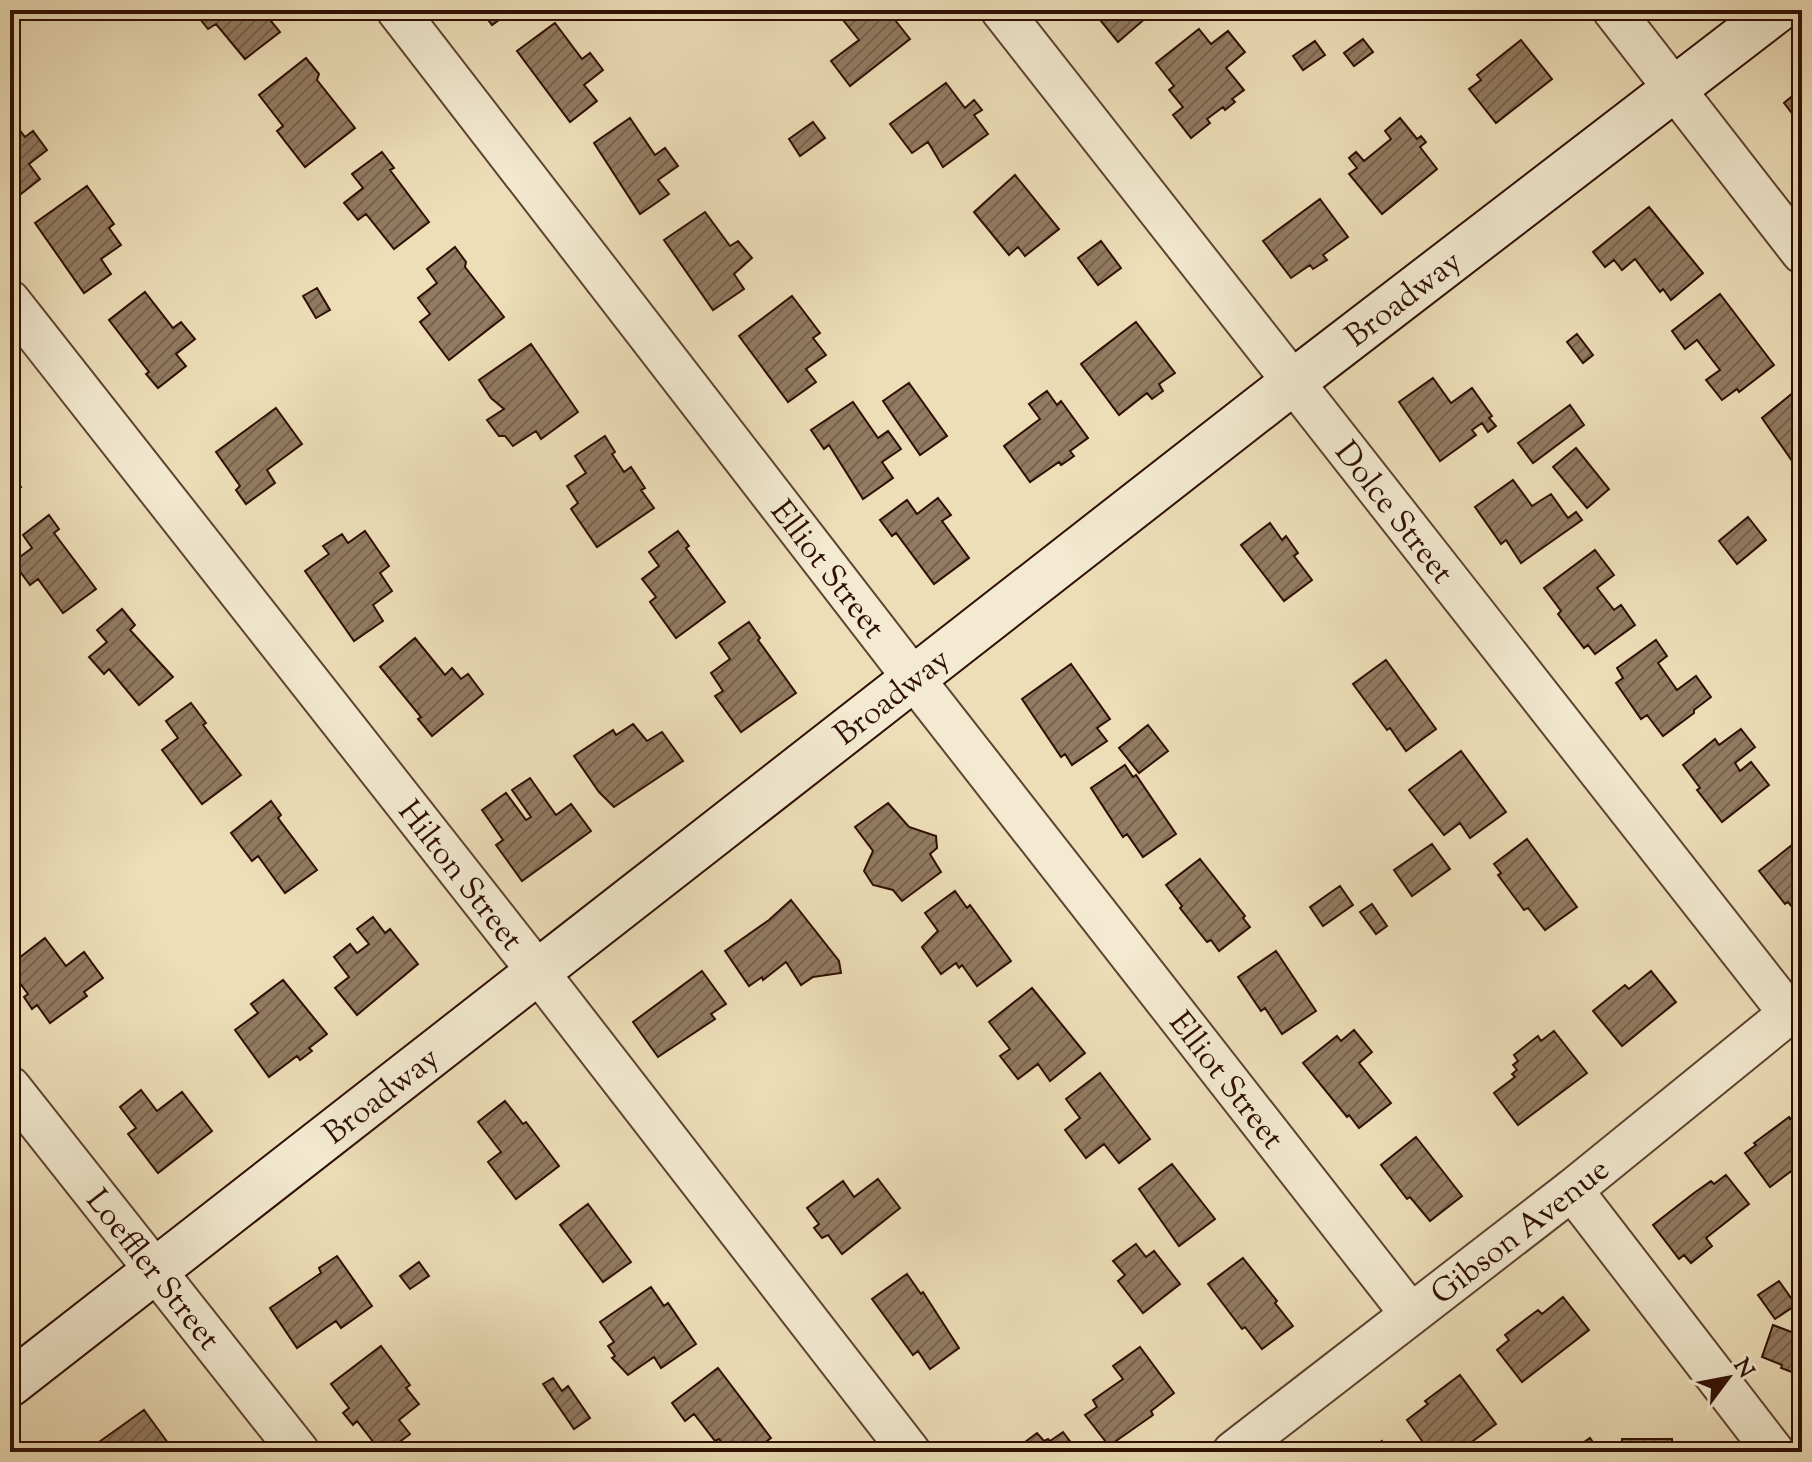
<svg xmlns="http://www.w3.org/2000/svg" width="1812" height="1462" font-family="'Sorts Mill Goudy',serif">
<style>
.building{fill:url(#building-hatch);stroke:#2f0f04;stroke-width:2}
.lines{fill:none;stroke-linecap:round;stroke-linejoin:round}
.street-casing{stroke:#5e4331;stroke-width:44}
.secondary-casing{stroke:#2f0f04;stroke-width:48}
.street{stroke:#f3ead1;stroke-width:40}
.secondary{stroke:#f3ead1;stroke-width:44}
.labels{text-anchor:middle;stroke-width:6;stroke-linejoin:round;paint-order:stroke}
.street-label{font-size:32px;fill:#2f0f04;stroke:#f3ead1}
</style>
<defs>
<pattern id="building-hatch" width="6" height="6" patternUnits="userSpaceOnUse" patternTransform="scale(2)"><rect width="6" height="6" fill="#927b62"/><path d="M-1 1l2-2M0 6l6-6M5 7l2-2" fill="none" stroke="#78634f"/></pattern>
</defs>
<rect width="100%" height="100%" fill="#eddeb8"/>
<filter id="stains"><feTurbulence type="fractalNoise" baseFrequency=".0025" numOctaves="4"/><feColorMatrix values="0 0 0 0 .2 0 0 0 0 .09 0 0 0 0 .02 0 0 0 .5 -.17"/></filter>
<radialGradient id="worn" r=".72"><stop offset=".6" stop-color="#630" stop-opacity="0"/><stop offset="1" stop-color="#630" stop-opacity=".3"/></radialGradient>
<!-- building -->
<path class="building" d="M201 10H262L280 32 245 59 216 24 208 29 196 14Z
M481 10H513L492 25Z
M835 10H887L910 39 850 86 831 61 859 40Z
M1113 10H1155L1118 42 1101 21Z
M555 23 582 59 590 53 603 70 584 85 597 101 570 122 517 51Z
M1199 29 1211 44 1228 31 1245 52 1226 68 1244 90 1232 99 1235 102 1225 110 1223 107 1207 119 1210 123 1191 138 1173 115 1183 107 1169 90 1174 86 1156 63Z
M1363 39 1373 52 1354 66 1344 53Z
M1521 40 1552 79 1496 123 1469 89 1481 80 1477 75Z
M1315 41 1325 55 1303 70 1293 56Z
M306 58 319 74 317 80 355 128 305 167 277 131 283 126 259 95Z
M946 83 965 108 974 100 982 110 974 115 988 134 943 167 928 142 912 153 890 124Z
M1802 88V134L1797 128 1801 125 1784 103Z
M10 117 25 137 33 131 47 150 29 164 40 179 12 201Z
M630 118 655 155 665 148 678 166 658 180 669 194 640 214 594 143Z
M1400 118 1417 139 1421 136 1426 142 1420 147 1437 169 1382 214 1349 174 1357 168 1349 158 1356 152 1364 161 1391 139 1385 131Z
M813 122 825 138 800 156 789 139Z
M382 152 394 168 390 170 429 222 394 249 366 214 358 220 344 203 363 188 352 174Z
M1015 175 1059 229 1025 256 1018 247 1009 255 974 212Z
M87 186 114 224 109 228 121 245 101 259 111 274 84 293 35 223Z
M1320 199 1348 237 1323 255 1327 260 1313 269 1310 265 1291 278 1263 241Z
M1649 207 1703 273 1671 300 1663 289 1660 292 1635 259 1622 270 1614 260 1605 267 1593 252Z
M705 212 730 246 738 241 752 258 734 274 744 289 713 310 664 240Z
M1101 241 1121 268 1098 285 1078 258Z
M455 247 466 262 465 267 504 317 449 360 420 322 430 314 418 298 437 283 427 269Z
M317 288 330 310 316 318 303 296Z
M145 292 173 328 181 322 195 339 176 354 186 366 158 388 146 374 149 372 109 320Z
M1720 294 1774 365 1739 392 1737 389 1722 400 1706 380 1720 370 1697 340 1685 349 1672 331Z
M792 296 820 333 813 338 826 355 806 369 816 382 788 402 739 336Z
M1136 322 1175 373 1159 384 1163 391 1152 399 1147 393 1119 415 1081 364Z
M1577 334 1593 355 1583 363 1567 342Z
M531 344 578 412 541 439 536 431 513 446 505 436H499L487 420 504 409 491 398 479 380Z
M1433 378 1451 403 1472 388 1492 416 1489 418 1496 426 1488 432 1482 423 1472 430 1476 435 1440 461 1399 402Z
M909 383 947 436 920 455 883 401Z
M1047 391 1057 405 1061 401 1088 438 1070 451 1074 456 1061 465 1059 462 1030 482 1004 446 1040 419 1029 404Z
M1794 392 1802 402V475L1762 418Z
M853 402 878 438 888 431 901 449 882 462 893 478 863 499 829 445 824 449 811 430Z
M1570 405 1584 425 1533 463 1518 443Z
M276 408 302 444 267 470 275 483 246 504 236 490 240 486 216 452Z
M605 436 615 452 612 454 624 472 631 467 645 488 641 490 654 508 597 547 571 509 578 503 567 486 586 473 575 456Z
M1576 448 1609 489 1587 508 1553 467Z
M10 473 21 487 10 496Z
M1513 480 1532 506 1551 494 1568 518 1576 512 1582 520 1521 563 1506 540 1501 544 1475 507Z
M938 498 951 515 942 521 969 558 934 584 896 533 892 536 880 520 907 500 917 514Z
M49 515 59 529 54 533 96 589 63 613 38 579 30 585 13 562 32 548 23 535Z
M1748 517 1766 540 1737 564 1719 541Z
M1270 523 1282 540 1286 536 1298 553 1294 556 1312 580 1284 601 1241 545Z
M365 531 389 566 380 573 392 591 373 605 383 621 354 641 305 571 329 554 323 546 342 534 348 543Z
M678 531 689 546 686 548 725 602 676 638 650 602 656 597 642 579 659 566 649 552Z
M1595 550 1614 575 1597 588 1614 610 1621 605 1635 625 1595 654 1588 645 1584 648 1558 614 1561 611 1544 588Z
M122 609 135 625 130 630 173 677 139 705 109 669 104 674 89 657 107 642 97 630Z
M749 622 760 638 758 640 796 693 741 732 715 696 723 691 711 673 730 659 719 643Z
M415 638 445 675 452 668 461 679 468 674 483 694 432 736 418 719 421 717 380 667Z
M1656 640 1667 656 1658 663 1677 690 1696 676 1711 697 1694 710V713L1663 736 1647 715 1641 719 1616 683 1623 678 1617 668Z
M1386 660 1436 729 1406 751 1390 728 1387 730 1353 684Z
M1071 664 1110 719 1097 728 1107 741 1072 765 1065 754 1061 757 1022 699Z
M191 703 206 723 203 725 241 775 202 804 162 750 178 738 166 721Z
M633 724 647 741 662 732 683 761 614 807 599 792 574 756 613 730 616 735Z
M1148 725 1168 751 1139 773 1119 748Z
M1741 729 1755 747 1735 763 1740 771 1751 762 1769 785 1722 822 1697 790 1700 788 1683 765 1715 739 1719 745Z
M1461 751 1506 812 1470 838 1460 823 1444 835 1409 790Z
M1125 765 1133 777 1136 775 1176 834 1143 857 1127 834 1123 837 1091 788Z
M530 778 556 815 571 804 591 831 522 881 496 845 503 840 482 810 506 793 526 820 531 817 512 790Z
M271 801 281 815 278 818 317 870 285 893 258 856 252 861 231 833Z
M888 803 909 827 936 836 937 848 930 854 941 872 902 901 893 890 873 885 864 871 873 851 855 827Z
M1527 839 1577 907 1545 930 1528 908 1524 910 1498 875 1501 873 1494 864Z
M1797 841 1802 848V919L1788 902 1785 904 1759 871Z
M1432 844 1450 869 1412 896 1394 870Z
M1200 859 1245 916 1243 918 1250 927 1219 951 1211 940 1207 942 1180 908 1182 906 1166 885Z
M1340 886 1353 905 1323 926 1310 907Z
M955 891 967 908 970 905 1011 961 977 986 962 965 959 968 956 963 941 974 922 947 938 931 925 913Z
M791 900 839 961 841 973 813 977 801 985 786 962 763 980 762 977 749 986 725 951 769 920Z
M1372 904 1387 926 1376 934 1360 912Z
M373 917 385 933 390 929 418 964 357 1015 335 988 349 977 334 957 350 944 357 953 369 944 357 929Z
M45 938 66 966 84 952 103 978 84 992 87 996 50 1023 37 1005 32 1009 24 997 28 994 10 970V965Z
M1276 951 1316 1011 1282 1034 1265 1008 1261 1011 1238 977Z
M702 971 726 1004 711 1014 715 1019 658 1057 633 1022Z
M1651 971 1676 1002 1622 1046 1593 1011 1625 985 1629 989Z
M283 980 327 1034 309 1048 312 1051 300 1060 297 1056 269 1077 235 1030 258 1013 251 1004Z
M1032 988 1085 1053 1050 1081 1038 1064 1018 1079 1000 1056 1010 1049 989 1022Z
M1354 1030 1372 1052 1359 1063 1391 1103 1359 1128 1349 1115 1347 1117 1303 1063 1337 1036 1341 1041Z
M1554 1031 1587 1073 1518 1125 1494 1093 1515 1077 1512 1074 1517 1070 1513 1065 1518 1061 1514 1055 1538 1036 1541 1041Z
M1100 1073 1150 1139 1119 1163 1104 1144 1086 1158 1065 1130 1080 1118 1066 1099Z
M141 1090 157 1111 182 1092 212 1131 158 1173 128 1134 136 1128 120 1107Z
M505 1101 523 1124 526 1122 559 1166 516 1199 488 1162 501 1152 478 1122Z
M1802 1110V1163L1770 1187 1745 1153 1756 1145 1754 1143 1789 1117 1790 1119Z
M1416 1137 1462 1196 1430 1221 1410 1197 1407 1199 1381 1165Z
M1172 1164 1215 1219 1179 1246 1139 1189Z
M1726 1175 1749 1204 1706 1238 1712 1246 1691 1263 1684 1255 1679 1259 1653 1225 1694 1193 1711 1181 1714 1184Z
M878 1179 900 1208 842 1254 828 1235 822 1238 814 1228 819 1224 807 1208 843 1181 854 1197Z
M588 1204 631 1262 603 1282 560 1225Z
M1136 1244 1146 1257 1154 1251 1180 1284 1143 1313 1118 1281 1125 1275 1113 1261Z
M337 1256 372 1306 341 1328 336 1321 297 1348 270 1308 321 1273 319 1268Z
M1243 1258 1277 1301 1275 1303 1293 1326 1262 1349 1245 1327 1242 1329 1208 1284Z
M419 1262 429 1276 410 1289 400 1276Z
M907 1274 921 1294 923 1292 959 1348 930 1369 918 1351 913 1355 872 1299Z
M1779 1281 1796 1305 1775 1319 1758 1295Z
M651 1287 664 1306 668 1303 696 1344 661 1368 654 1357 628 1375 612 1358 615 1356 608 1346 614 1342 600 1322Z
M1563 1297 1589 1330 1522 1382 1497 1350 1509 1340 1505 1335 1538 1310 1542 1314Z
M1773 1325 1794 1333 1796 1327 1802 1330V1376L1781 1368 1782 1365 1762 1357Z
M381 1346 410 1385 406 1388 419 1404 399 1420 410 1434 386 1452H381L357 1421 353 1425 343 1413 349 1408 331 1384Z
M1140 1347 1174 1393 1151 1411 1153 1415 1109 1446 1085 1415 1097 1407 1093 1400 1123 1379 1113 1366Z
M718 1368 771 1438 752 1452H729L719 1439 715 1441 694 1414 685 1421 672 1403Z
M1460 1375 1496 1424 1458 1452H1430L1407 1420 1428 1404 1425 1401Z
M553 1378 562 1391 568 1386 590 1418 574 1429 543 1384Z
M144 1410 171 1447 165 1452H85Z
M1063 1432 1078 1452 1013 1451 1037 1433 1044 1441 1048 1439 1050 1441Z
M1590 1438 1600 1452H1570Z
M1622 1439H1672V1452H1617V1448H1622Z
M1382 1441 1390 1452H1366Z
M560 1442 567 1452H545Z"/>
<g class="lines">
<!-- street casing -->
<g class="street-casing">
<g id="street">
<path id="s1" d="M397 10 914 679 1410 1313"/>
<path id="s2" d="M1001 10 1789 1013"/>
<path d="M1613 10 1802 253"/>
<path id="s3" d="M10 301 538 972 910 1452"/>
<path id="s4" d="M10 1087 299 1452"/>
<path d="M1572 1190 1774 1452"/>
<path id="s5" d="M1233 1452 1572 1190 1802 1003"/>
</g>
</g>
<!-- secondary casing -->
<g class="secondary-casing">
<g id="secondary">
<path id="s6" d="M10 1384 1293 382 1777 10"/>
</g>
</g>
<!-- street -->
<use href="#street" class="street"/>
<!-- secondary -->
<use href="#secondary" class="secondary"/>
</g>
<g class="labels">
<!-- street labels -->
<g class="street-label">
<text dy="11" stroke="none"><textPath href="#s6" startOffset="1766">Broadway</textPath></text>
<text dy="11" stroke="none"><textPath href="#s2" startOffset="638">Dolce Street</textPath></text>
<text dy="11" stroke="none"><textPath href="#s1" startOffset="706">Elliot Street</textPath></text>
<text dy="11" stroke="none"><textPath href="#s6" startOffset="1118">Broadway</textPath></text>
<text dy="11" stroke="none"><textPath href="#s3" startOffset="730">Hilton Street</textPath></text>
<text dy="11" stroke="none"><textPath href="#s1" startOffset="1354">Elliot Street</textPath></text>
<text dy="11" stroke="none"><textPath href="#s6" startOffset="470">Broadway</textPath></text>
<text dy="11" stroke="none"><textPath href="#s5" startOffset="362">Gibson Avenue</textPath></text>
<text dy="11" stroke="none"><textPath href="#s4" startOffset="232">Loeffler Street</textPath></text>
</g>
</g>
<!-- margin -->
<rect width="1812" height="1462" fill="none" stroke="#eddeb8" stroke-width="40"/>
<rect x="12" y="12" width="1788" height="1438" fill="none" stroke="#2f0f04" stroke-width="4"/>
<rect x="20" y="20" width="1772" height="1422" fill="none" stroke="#2f0f04" stroke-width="2"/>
<!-- north arrow -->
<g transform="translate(1728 1378) rotate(58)" stroke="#f3ead1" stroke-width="6" paint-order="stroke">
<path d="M0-6L14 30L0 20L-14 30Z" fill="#2f0f04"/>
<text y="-12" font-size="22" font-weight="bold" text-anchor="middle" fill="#2f0f04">N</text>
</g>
<rect width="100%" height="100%" filter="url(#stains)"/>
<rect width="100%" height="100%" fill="url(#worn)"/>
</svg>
